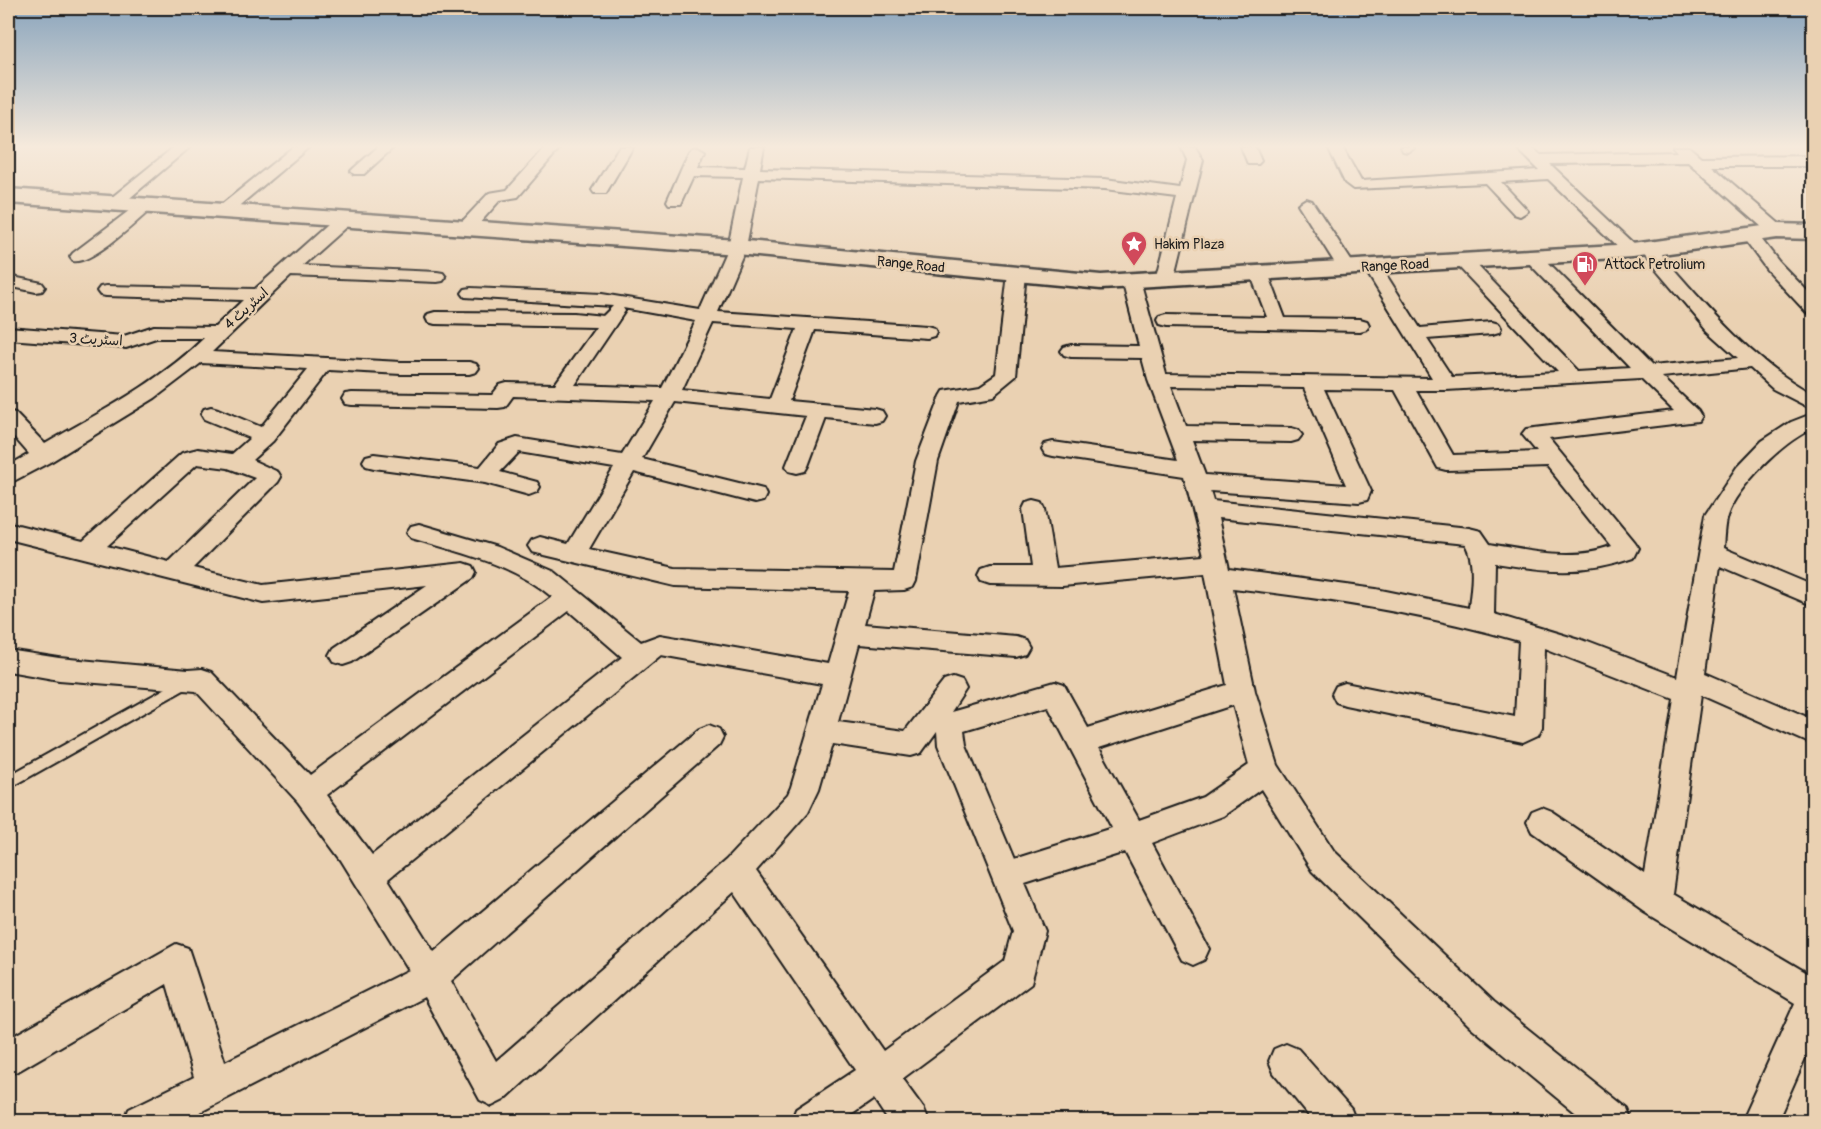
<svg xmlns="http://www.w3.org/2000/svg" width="1821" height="1129" font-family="Pangolin,'Playpen Sans Arabic',sans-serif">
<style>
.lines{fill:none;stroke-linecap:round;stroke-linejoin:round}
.lane-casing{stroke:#1c1c1c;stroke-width:4}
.street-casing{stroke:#1c1c1c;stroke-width:4}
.secondary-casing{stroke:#1c1c1c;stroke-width:5}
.lane{fill:#ead1b2;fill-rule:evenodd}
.street{fill:#ead1b2;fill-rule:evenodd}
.secondary{fill:#ead1b2;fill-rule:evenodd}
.labels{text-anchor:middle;stroke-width:5;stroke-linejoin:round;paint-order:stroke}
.far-poi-label{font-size:14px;fill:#1c1c1c;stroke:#ead1b2;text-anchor:start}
.far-street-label{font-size:14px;fill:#1c1c1c;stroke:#ead1b2}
</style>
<rect width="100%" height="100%" fill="#ead1b2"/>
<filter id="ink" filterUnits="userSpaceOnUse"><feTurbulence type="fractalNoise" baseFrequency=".0167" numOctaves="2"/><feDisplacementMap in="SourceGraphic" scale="12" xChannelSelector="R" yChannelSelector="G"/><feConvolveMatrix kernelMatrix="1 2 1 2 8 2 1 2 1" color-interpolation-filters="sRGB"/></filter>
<g filter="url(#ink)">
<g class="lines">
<!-- lane casing -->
<g class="lane-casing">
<path id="lane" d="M186 677 191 678 193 682 191 686 8 789V776Z"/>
</g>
<!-- street casing -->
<g class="street-casing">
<path id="street" d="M174 147H190L118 208H106L104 205 106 202Z
M293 147H309L228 215H216L214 212 216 209Z
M378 147H394L364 174H354L351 171 354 168Z
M546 147H561L518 197 500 200 470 234H458L456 230 458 226 489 193 507 190Z
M619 147H633L606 193H594L592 190Z
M698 147 705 151 698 167 745 168 750 147H764L760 169 1105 179 1180 189 1187 160 1181 147H1195L1203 160 1174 279 1171 283H1159L1156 279 1177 198 1105 189 759 178 746 247 718 312 927 326 934 328 936 332 934 336 927 338 815 330 789 401 875 409 882 411 885 416 882 421 875 423 826 418 808 466 805 471 797 473 789 471 786 466 806 416 675 402 642 459 763 489 766 495 763 501 755 503 634 472 589 549 675 568 894 572 916 461 941 396 944 391 980 385 996 374 1008 274 1011 270H1023L1026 274 1016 376 993 395 959 401 938 461 916 581 913 587 904 590 874 591 865 624 1016 637 1025 640 1029 647 1025 654 1016 657 859 644 838 722 905 731 944 681 953 678 962 681 966 689 951 712 1055 682 1064 685 1088 728 1227 685 1205 573 1062 586 990 585 981 582 978 576 981 570 990 567H1031L1023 509 1026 503 1034 501 1042 503 1045 509 1055 568 1204 555 1184 476 1053 456 1045 454 1042 449 1045 444 1053 442 1178 460 1148 380 1142 358 1071 357 1064 355 1061 351 1064 347 1071 345 1139 346 1122 280 1125 276H1137L1140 280 1166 374 1432 378 1363 266 1366 262H1378L1420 328 1492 322 1499 324 1501 328 1499 332 1492 334 1427 339 1452 377 1558 372 1457 265 1454 261 1457 257H1469L1579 371 1630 368 1527 261 1524 257 1527 253H1539L1651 366 1738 358 1708 331 1641 252 1633 256 1627 255 1548 179 1501 182 1528 211 1520 216 1514 214 1485 183 1353 189 1345 183 1328 147H1342L1361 181 1539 170 1516 147H1531L1541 155 1677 152 1673 147H1689L1701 157 1814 156V166H1712L1783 227 1785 231 1783 235H1771L1688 162 1550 164 1639 248 1647 244 1653 245C1701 300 1749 360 1814 395V410L1773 389 1750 368 1662 377 1698 411 1701 416 1698 421 1549 439 1634 542 1638 548 1633 558C1583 576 1547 571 1495 563L1494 614 1580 640 1677 677 1705 515 1737 467 1762 441 1791 422 1814 413V428C1785 440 1737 486 1727 516 1724 525 1724 538 1723 548L1814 586V606L1720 566 1705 673 1814 720V745L1701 695 1673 894 1814 977V1038L1777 1122H1741L1795 1003 1645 912 1532 832 1527 822 1532 812 1542 808 1552 812 1645 875 1674 699 1544 648 1542 727 1538 735 1523 742 1345 705 1336 702 1332 694 1336 686 1345 683 1515 717 1519 641C1425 614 1329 599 1233 588L1255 691 1278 765 1334 851 1494 1002 1628 1109 1633 1122H1586L1470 1026 1312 871 1261 789 1223 816 1152 843 1209 949 1204 960 1193 965 1182 960 1125 852 1025 884 1045 931 1031 983 902 1079 924 1109 929 1122H889L874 1099 841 1122H791L796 1109 855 1070 734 892 504 1100 492 1106 480 1100 424 997 181 1122H124L129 1109 194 1077 167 984 20 1070 8 1075V1039L176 944 188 948 192 960 225 1062 409 970 341 860 298 802 196 691 59 680 8 671V650L59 658 188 670 202 669 211 672 310 775 552 597C514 564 458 552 411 538L407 532 411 526 419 524 497 547 555 572 641 642 660 635 828 664 849 591 675 586 532 552 528 546 532 540 540 537 568 544 614 468 519 452 500 472 537 482 540 487 537 492 529 495 485 483 374 468 366 466 363 461 366 456 374 454 480 467 499 444 517 438 622 455 655 401 513 396 505 407 498 408 352 405 345 404 342 399 345 394 352 393 492 395 500 385 507 383 555 384 596 327 435 324 428 322 426 318 428 314 435 312 574 313 603 316 613 306 465 297 462 293 465 289 471 288 602 294 700 310 728 247 743 177 694 176 681 204H669L667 201 689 151 692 148ZM623 308 696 321 662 388 575 385 625 311ZM713 323 797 329 770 399 682 390ZM1641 379 1674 411 1526 429 1522 434 1537 452 1453 455 1416 390H1446ZM1171 386 1304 388 1346 485 1205 475 1192 440 1291 442 1298 440 1302 435 1298 430 1291 428 1186 426ZM1324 389 1395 390 1438 468 1446 470 1548 467 1612 547C1573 561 1530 551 1490 544L1481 531 1469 528 1213 501 1210 491 1359 502 1367 500 1371 491ZM1218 518 1465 544C1476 563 1471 587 1469 608L1376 589 1229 569ZM569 611 622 657 372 855 327 795ZM661 655 822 684 791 787 788 794 726 860 496 1061 451 981 719 745 723 737 719 729 709 725 699 729 434 952 388 879ZM1233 705 1249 765 1203 797 1139 820 1099 748ZM1048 706 1112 828 1014 859 966 745 964 731ZM937 731 938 745 1013 931 1005 961 883 1051 756 871 808 812 819 789 832 744 911 756 921 753Z
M1241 147H1255L1261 161 1258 164H1248Z
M1401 147H1415V148L1408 152 1403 151Z
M1306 199 1312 201 1356 268 1353 272H1341L1338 268 1298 204Z
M144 202 152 207 150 210C135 223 91 265 73 261L70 257 73 253 138 204Z
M342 216 350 221 348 225 302 266 437 272 443 273 446 277 443 281 437 282 291 276 212 352 401 362H469L476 364 479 368 476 372 469 374H401L328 370 273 441 252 460 278 472 281 477 278 482 193 568 263 585 464 563 473 566 476 572 473 578 352 662 343 665 334 662 330 655 334 648 427 585 263 603 8 539V523H10L83 541 182 453 198 449 232 454 250 438 204 419 201 414 204 409 211 407 218 409 261 427 308 369 201 363 155 398 52 461 8 484V466L29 454 8 430V411L15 413 45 444C100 412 158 383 204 338H156L126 348 8 339V327L124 336 154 326 215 327 243 300 106 296 100 295 97 291 100 287 106 286 255 289 336 217ZM197 464 228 468 255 478 169 562 107 546Z
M1749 230 1755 231 1779 262 1814 298V314L1807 313 1767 270 1741 235Z
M1259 268 1265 269 1268 273 1285 318 1360 319 1367 321 1369 325 1367 329 1360 331 1166 327 1159 325 1157 321 1159 317 1166 315 1267 317 1250 273 1253 269Z
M8 276 42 283 45 287 42 291 36 292 8 286Z
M1286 1044 1298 1049 1351 1109 1356 1122H1314L1274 1073 1269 1061 1274 1049Z"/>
</g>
<!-- secondary casing -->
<g class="secondary-casing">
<path id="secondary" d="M8 189 737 240 1101 275 1633 244 1777 224 1814 225V239L1777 238 1633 258 1101 289 737 254 8 203Z"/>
</g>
<!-- lane -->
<use href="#lane" class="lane"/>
<!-- street -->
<use href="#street" class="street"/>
<!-- secondary -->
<use href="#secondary" class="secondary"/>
</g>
</g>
<!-- sky -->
<linearGradient id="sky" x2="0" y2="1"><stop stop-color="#89a4bc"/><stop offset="0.48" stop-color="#f6eadc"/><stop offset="1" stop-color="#f6eadc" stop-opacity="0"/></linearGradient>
<rect width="1821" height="305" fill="url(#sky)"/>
<!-- icons -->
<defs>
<g id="sight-pin" transform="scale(1.35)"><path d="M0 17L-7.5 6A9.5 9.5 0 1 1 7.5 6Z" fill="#d1495b" stroke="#ead1b2"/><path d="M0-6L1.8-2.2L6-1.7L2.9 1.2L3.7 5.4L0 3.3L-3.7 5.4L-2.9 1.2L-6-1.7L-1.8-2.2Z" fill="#fff"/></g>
<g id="fuel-pin" transform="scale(1.35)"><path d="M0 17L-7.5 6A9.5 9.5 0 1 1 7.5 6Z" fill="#d1495b" stroke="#ead1b2"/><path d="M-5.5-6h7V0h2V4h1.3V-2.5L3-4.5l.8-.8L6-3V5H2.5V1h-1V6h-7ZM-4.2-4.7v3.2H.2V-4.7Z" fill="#fff"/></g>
</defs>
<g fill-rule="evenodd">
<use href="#sight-pin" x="1134" y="244"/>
<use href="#fuel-pin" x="1585" y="264"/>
</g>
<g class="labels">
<!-- far-poi labels -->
<g class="far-poi-label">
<text x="1154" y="249">Hakim Plaza</text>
<text x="1604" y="269">Attock Petrolium</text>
</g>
<!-- far-street labels -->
<g class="far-street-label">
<text transform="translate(911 264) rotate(6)" y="5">Range Road</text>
<text transform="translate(1395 265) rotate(-3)" y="5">Range Road</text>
<text transform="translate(246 308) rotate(-42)" y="5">اسٹریٹ 4</text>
<text transform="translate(96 339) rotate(3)" y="5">اسٹریٹ 3</text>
</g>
</g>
<!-- margin -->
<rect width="1821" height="1129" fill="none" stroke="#ead1b2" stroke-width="30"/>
<rect x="15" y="15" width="1791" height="1099" fill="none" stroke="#1c1c1c" stroke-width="2" filter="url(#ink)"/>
</svg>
